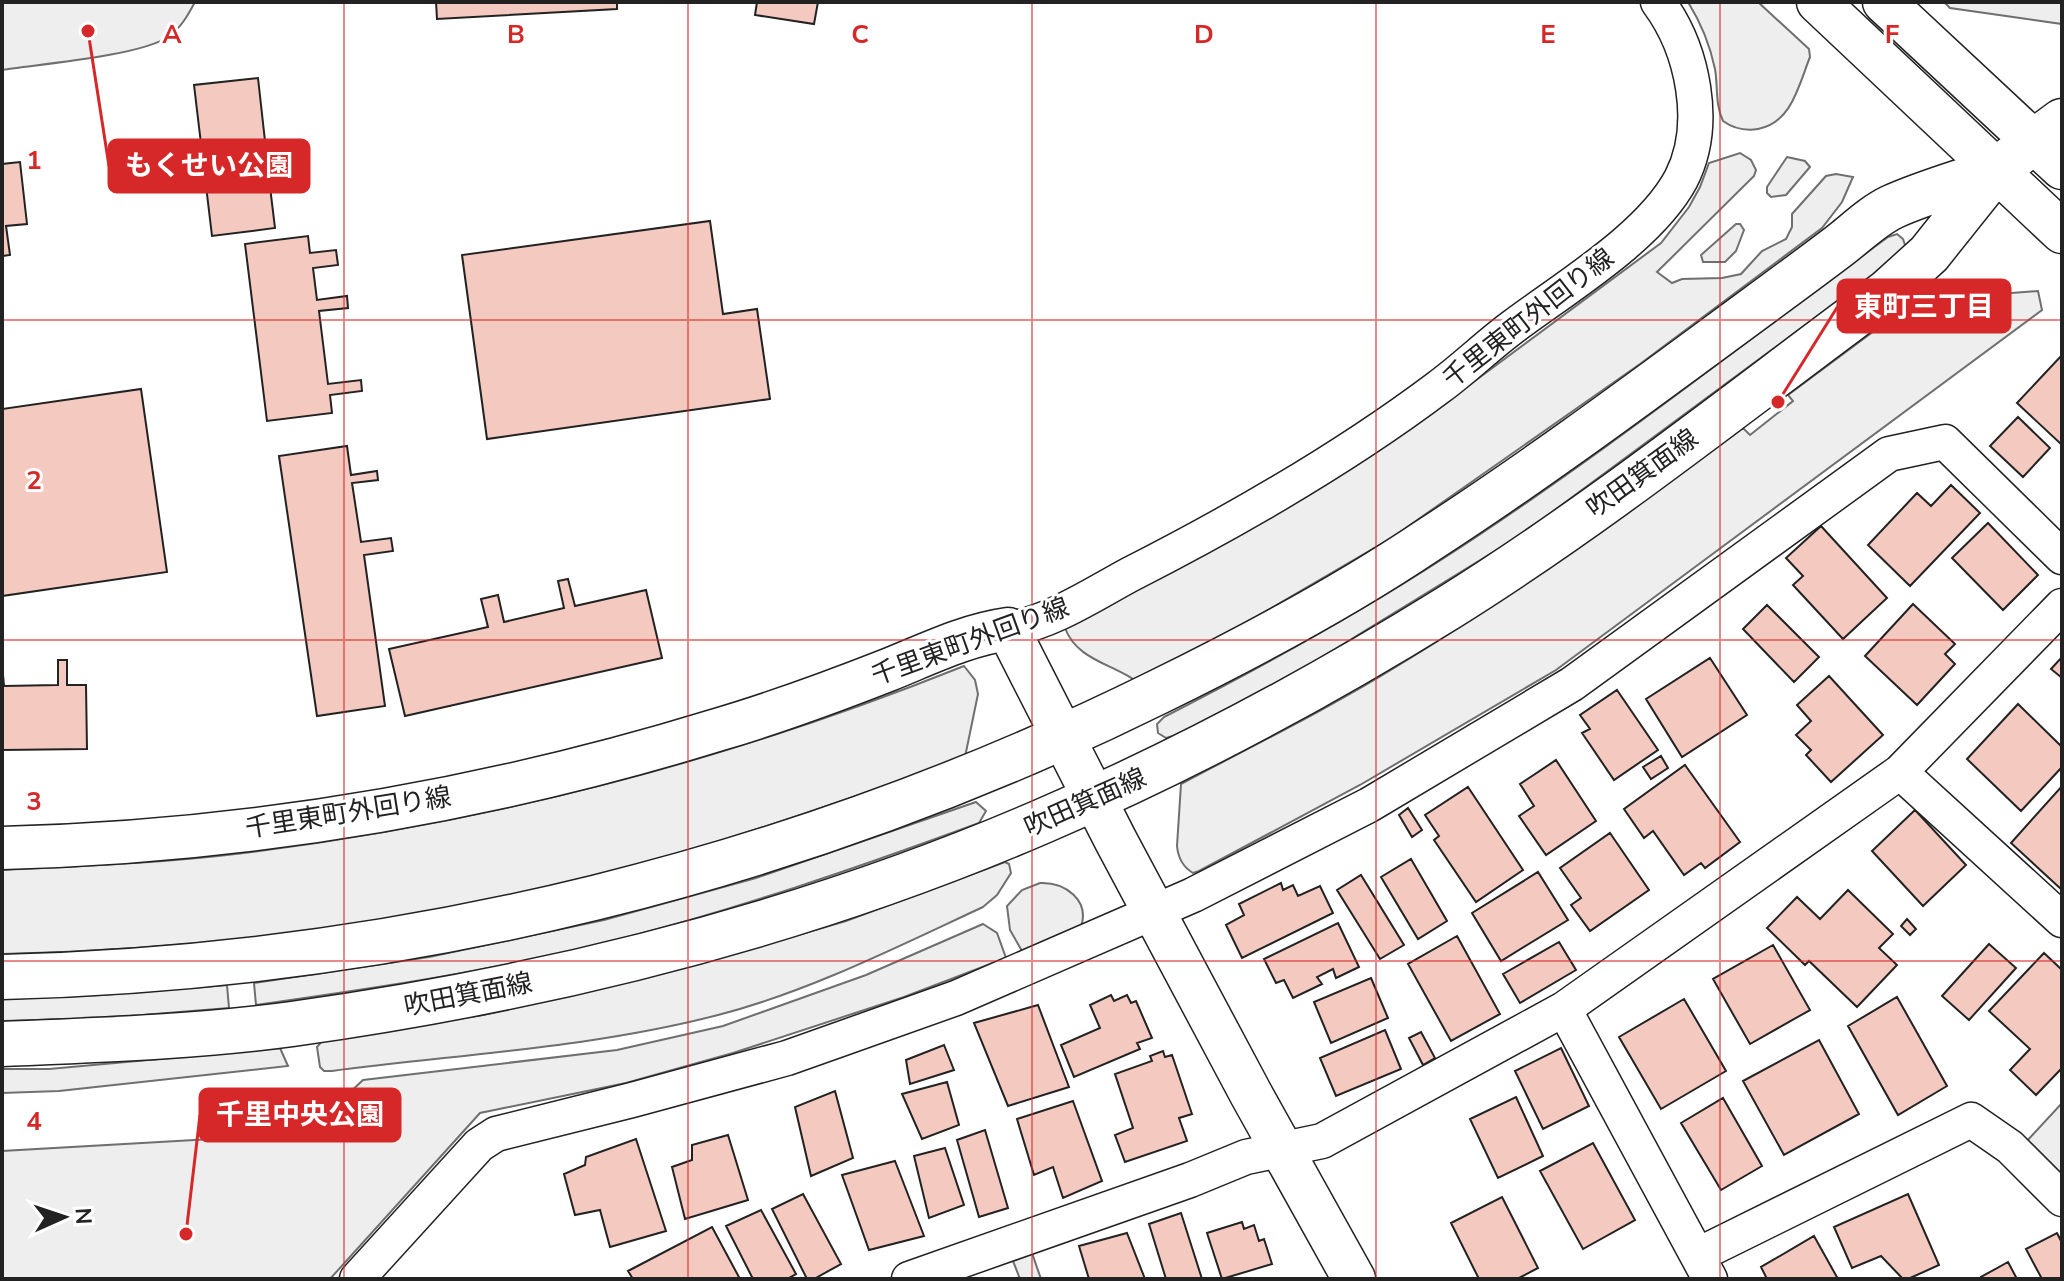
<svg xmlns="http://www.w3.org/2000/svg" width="2064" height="1281" font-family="'Nunito Sans','Noto Sans JP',sans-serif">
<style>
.green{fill:#eee;stroke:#6f6f6f;stroke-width:2}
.building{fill:#f3c9c0;stroke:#222;stroke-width:2}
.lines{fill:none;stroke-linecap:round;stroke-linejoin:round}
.minor-casing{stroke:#222;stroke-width:37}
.tertiary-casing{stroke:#222;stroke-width:45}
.secondary-casing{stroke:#222;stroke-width:47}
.minor{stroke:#fff;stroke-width:34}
.tertiary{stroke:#fff;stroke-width:42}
.secondary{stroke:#fff;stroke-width:44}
.grid{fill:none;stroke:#d62828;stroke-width:2;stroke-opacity:0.55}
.labels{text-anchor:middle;stroke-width:6;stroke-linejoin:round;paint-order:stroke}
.street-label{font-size:26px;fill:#222;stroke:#fff}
.grid-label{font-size:26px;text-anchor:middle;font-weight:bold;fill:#d62828;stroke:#fff;stroke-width:6;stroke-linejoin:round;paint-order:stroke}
.leader{fill:none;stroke:#d62828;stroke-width:3}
.callout-dot{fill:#d62828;stroke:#fff;stroke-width:3}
.callout{fill:#d62828;stroke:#d62828;stroke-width:3}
.callout-label{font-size:28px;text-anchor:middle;font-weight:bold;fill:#fff}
</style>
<rect width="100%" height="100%" fill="#fff"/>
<!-- green -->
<path class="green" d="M2 2H195C188 15 181 28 168 37 139 56 41 64 2 70Z
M1688 2H1758L1809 49 1810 57C1799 84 1792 123 1758 129 1745 131 1734 129 1723 121 1715 105 1718 86 1715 69 1710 45 1701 23 1688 2Z
M1944 2H2062V24L1950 8Z
M1740 153 1751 160 1756 170 1754 176 1657 272 1672 283 1682 279 1722 278 1741 274 1762 251 1786 239 1792 227V214L1826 176 1836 174 1853 177 1842 202 1822 228 1640 364 1393 537 1234 630 1137 679H1133C1108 663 1076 658 1065 628L1456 395 1661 243 1689 207 1700 187 1709 163Z
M1787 157 1805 161 1810 167 1786 195 1771 197 1767 193V187Z
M1736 224H1740L1744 230 1736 251 1725 262H1703L1701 255Z
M1897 234 1903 239 1906 248 1899 256 1521 535 1301 670 1177 735 1166 738 1158 733 1157 724 1164 717C1260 668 1354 616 1444 558 1597 459 1741 345 1888 237Z
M1940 282 1986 295 2038 291 2042 310 1556 670 1360 785 1199 871 1193 873C1183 867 1178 857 1177 846L1181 784C1254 745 1328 709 1399 665 1518 592 1631 511 1743 428L1750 435 1793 401 1788 395Z
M964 666 975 680 978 694 965 757C815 812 664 863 507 897 342 933 171 950 2 954V870C83 866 164 863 244 853 497 821 727 761 964 666Z
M976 802 986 811 979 823C857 868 735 910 609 942 493 971 375 988 256 1005L254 983 429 957 604 920 756 878Z
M1005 862 1009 864 1011 873 997 895 983 907C899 946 808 992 718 1015 591 1048 461 1054 332 1071H324L320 1067 317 1047 322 1041 483 1015 709 961 846 921Z
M1040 883C1065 882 1090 900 1081 927L1022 951 1010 930 1007 906 1022 890Z
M983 924 997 933 1006 958 904 997 733 1053 626 1083 480 1113 330 1279H2V1151L337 1132 348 1094 363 1080 617 1050 723 1026 866 975Z
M227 985 229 1008 105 1018 2 1021V999L102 995Z
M280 1048 288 1066 59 1091 2 1093V1069H49Z
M2062 1103V1175L2026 1142Z
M1032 1253 1041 1279H1020L1013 1261Z"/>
<!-- building -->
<path class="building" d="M436 2H617V9L437 19Z
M757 2H818L814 24 755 15Z
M258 78 266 150 296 147 297 158 267 162 275 228 212 236 194 85Z
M20 162 27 224 6 226 10 255 2 256V164Z
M710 221 723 314 757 309 770 399 487 439 462 255Z
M308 236 310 253 336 250 338 265 313 268 317 300 347 296 348 308 319 311 328 384 361 380 362 391 330 395 332 413 267 421 245 244Z
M2062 355V445L2017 403Z
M141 389 167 572 2 596V409Z
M2018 417 2050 448 2023 477 1990 446Z
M347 446 351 475 377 471 378 480 352 483 361 542 391 538 393 551 364 555 385 706 317 716 279 456Z
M1951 485 1980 513 1910 586 1868 545 1917 493 1931 506Z
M1988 523 2038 575 2003 610 1952 558Z
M1821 526 1887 598 1843 639 1793 585 1803 576 1786 558Z
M568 579 575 606 646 590 662 658 405 716 389 649 488 627 481 599 498 595 504 622 564 608 558 581Z
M1913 604 1955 644 1945 654 1955 664 1917 705 1865 656Z
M1767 605 1819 657 1794 682 1743 629Z
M2062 657V678L2051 669Z
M1710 658 1747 715 1682 757 1646 699Z
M58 660H67V685H86L87 749 2 750V663L4 686 58 685Z
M1829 676 1883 735 1831 782 1806 755 1811 750 1796 735 1811 721 1797 705Z
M1617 690 1658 750 1614 780 1582 733 1590 729 1580 715Z
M2018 704 2062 747V767L2021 811 1967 759Z
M1661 756 1668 768 1651 779 1643 767Z
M1556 760 1596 821 1546 855 1519 816 1534 806 1520 784Z
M1685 765 1740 842 1705 868 1701 863 1684 875 1653 831 1644 838 1624 809Z
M2062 786V890L2011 843Z
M1468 787 1523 870 1476 902 1434 840 1439 836 1425 815Z
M1408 808 1422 830 1412 837 1399 815Z
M1915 810 1966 865 1923 906 1872 851Z
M1610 833 1649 890 1590 931 1571 905 1581 898 1560 868Z
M1411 859 1447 921 1418 939 1381 877Z
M1538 872 1568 920 1501 961 1472 913Z
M1361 875 1404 945 1380 959 1337 890Z
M1281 883 1283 890 1293 885 1298 896 1320 886 1333 913 1242 958 1226 925 1244 915 1239 904Z
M1848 890 1893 934 1879 948 1897 965 1857 1007 1809 961 1805 965 1767 928 1797 897 1820 919Z
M1907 919 1916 929 1910 935 1901 926Z
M1338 923 1359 967 1336 978 1333 969 1317 977 1322 984 1293 998 1284 980 1276 983 1264 959Z
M1457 936 1500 1014 1451 1041 1408 964Z
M1559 942 1576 970 1520 1003 1503 974Z
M1989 944 2016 968 1969 1020 1942 996Z
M1773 945 1810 1010 1750 1044 1713 979Z
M2044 953 2062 970V1068L2036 1095 2010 1070 2030 1049 1989 1011Z
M1371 978 1388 1018 1331 1043 1314 1002Z
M1111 995 1114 1001 1127 995 1131 1003 1136 1001 1152 1038 1137 1043 1140 1049 1074 1077 1061 1045 1100 1028 1090 1005Z
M1897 997 1947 1086 1898 1115 1848 1026Z
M1684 999 1726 1071 1661 1109 1619 1037Z
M1038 1005 1069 1087 1008 1106 974 1023Z
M1385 1030 1401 1069 1336 1096 1320 1058Z
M1421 1032 1435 1058 1423 1065 1409 1038Z
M1819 1040 1859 1114 1784 1155 1743 1081Z
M944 1045 954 1070 910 1084 906 1060Z
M1561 1048 1589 1106 1543 1129 1515 1071Z
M1163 1051 1165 1057 1172 1055 1192 1114 1179 1118 1187 1141 1125 1162 1115 1135 1133 1128 1115 1074 1152 1061 1150 1056Z
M947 1082 959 1125 922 1139 902 1094Z
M835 1091 853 1158 811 1176 795 1107Z
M1516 1097 1543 1156 1498 1178 1470 1119Z
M1723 1098 1762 1166 1721 1190 1681 1123Z
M1073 1101 1102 1181 1063 1198 1053 1167 1034 1175 1017 1119Z
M985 1130 1008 1208 979 1217 957 1140Z
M728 1135 748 1200 685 1219 672 1167 692 1160V1145Z
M636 1139 666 1231 610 1247 600 1210 575 1215 564 1174 585 1165 586 1157Z
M1593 1143 1635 1220 1583 1249 1540 1171Z
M945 1148 964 1205 929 1218 914 1156Z
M895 1161 924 1236 869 1250 842 1175Z
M803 1194 841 1264 814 1279H807L772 1209Z
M1908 1194 1939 1265 1908 1279H1903L1881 1256 1852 1268 1834 1227Z
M1502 1197 1538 1268 1517 1279H1479L1451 1223Z
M761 1210 796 1274 787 1279H753L726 1226Z
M1181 1213 1202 1279H1166L1149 1224Z
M1242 1222 1244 1229 1254 1225 1259 1241 1264 1239 1272 1264 1222 1279 1207 1233Z
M712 1227 740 1279H633L628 1271Z
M1127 1233 1145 1279H1089L1079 1246Z
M2057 1233 2062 1243V1279H2042L2026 1249Z
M1814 1236 1838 1279H1767L1761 1267Z
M2008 1262 2017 1279H1982L1981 1277Z"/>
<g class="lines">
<!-- minor casing -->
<g class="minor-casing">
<path id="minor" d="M1008 629C1048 624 1094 594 1129 575 1237 520 1342 460 1439 387 1465 368 1488 345 1514 326 1566 287 1650 237 1681 179 1709 125 1693 49 1658 2
M1900 772 2062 920
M1564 1009 1710 1279
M1698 1255 1971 1120 2010 1147 2062 1199
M357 1279 479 1145 496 1134 632 1100 787 1058 835 1041 956 998 1193 895 1369 805 1572 684 1889 454 1945 442 2062 557
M909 1279 1190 1180 1246 1157 1322 1141 1564 1009 1900 772 2062 606"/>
</g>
<!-- tertiary casing -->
<g class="tertiary-casing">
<path id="tertiary" d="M1818 2 2062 232
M1884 2 2062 168
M2 848C243 842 486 801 717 730 775 713 832 692 888 670 928 654 966 635 1008 629L1115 839 1251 1094 1354 1279"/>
</g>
<!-- secondary casing -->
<g class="secondary-casing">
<path id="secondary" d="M2 977C405 967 798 870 1158 692 1250 647 1342 598 1427 541 1538 469 1644 390 1750 312 1780 290 1810 268 1839 246 1856 233 1873 216 1892 207 1925 192 1962 182 1996 170
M2 1044C99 1040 196 1037 292 1024 549 988 805 924 1043 821 1183 761 1319 688 1448 608 1600 513 1742 399 1887 292L1929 254 1996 170 2062 121"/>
</g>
<!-- minor -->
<use href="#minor" class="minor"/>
<!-- tertiary -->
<use href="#tertiary" class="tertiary"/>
<!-- secondary -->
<use href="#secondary" class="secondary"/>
</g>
<!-- grid -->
<path class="grid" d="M344 2V1279M688 2V1279M1032 2V1279M1376 2V1279M1720 2V1279M2 320H2062M2 640H2062M2 961H2062"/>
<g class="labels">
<!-- street labels -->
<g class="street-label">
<text transform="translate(1528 318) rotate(-38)" y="9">千里東町外回り線</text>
<text transform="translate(1642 473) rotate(-36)" y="9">吹田箕面線</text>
<text transform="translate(970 641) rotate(-20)" y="9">千里東町外回り線</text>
<text transform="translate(1085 802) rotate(-24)" y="9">吹田箕面線</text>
<text transform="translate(348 812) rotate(-9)" y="9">千里東町外回り線</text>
<text transform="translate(468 994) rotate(-11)" y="9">吹田箕面線</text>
</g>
</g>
<g class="grid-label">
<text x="172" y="43">A</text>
<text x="516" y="43">B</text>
<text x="860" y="43">C</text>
<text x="1204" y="43">D</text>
<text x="1548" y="43">E</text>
<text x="1892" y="43">F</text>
<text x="34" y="169">1</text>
<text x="34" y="489">2</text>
<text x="34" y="810">3</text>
<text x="34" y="1130">4</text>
</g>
<!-- callouts -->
<path class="leader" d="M88 31L109 166M1778 402L1838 306M186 1234L200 1115"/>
<g class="callout-dot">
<circle cx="88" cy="31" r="8"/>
<circle cx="1778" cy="402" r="8"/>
<circle cx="186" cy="1234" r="8"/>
</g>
<g class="callout">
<rect x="109" y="140" width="200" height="52" rx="8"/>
<rect x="1838" y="280" width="172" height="52" rx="8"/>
<rect x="200" y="1089" width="200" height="52" rx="8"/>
</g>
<g class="callout-label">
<text x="209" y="175">もくせい公園</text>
<text x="1924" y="316">東町三丁目</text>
<text x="300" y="1124">千里中央公園</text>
</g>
<!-- border -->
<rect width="2064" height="1281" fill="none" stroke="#222222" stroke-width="8"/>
<!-- north arrow -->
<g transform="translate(64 1217) rotate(87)" stroke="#ffffff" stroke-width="6" paint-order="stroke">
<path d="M0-6L14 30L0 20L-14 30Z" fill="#222222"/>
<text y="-12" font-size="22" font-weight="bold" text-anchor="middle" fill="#222222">N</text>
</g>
</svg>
